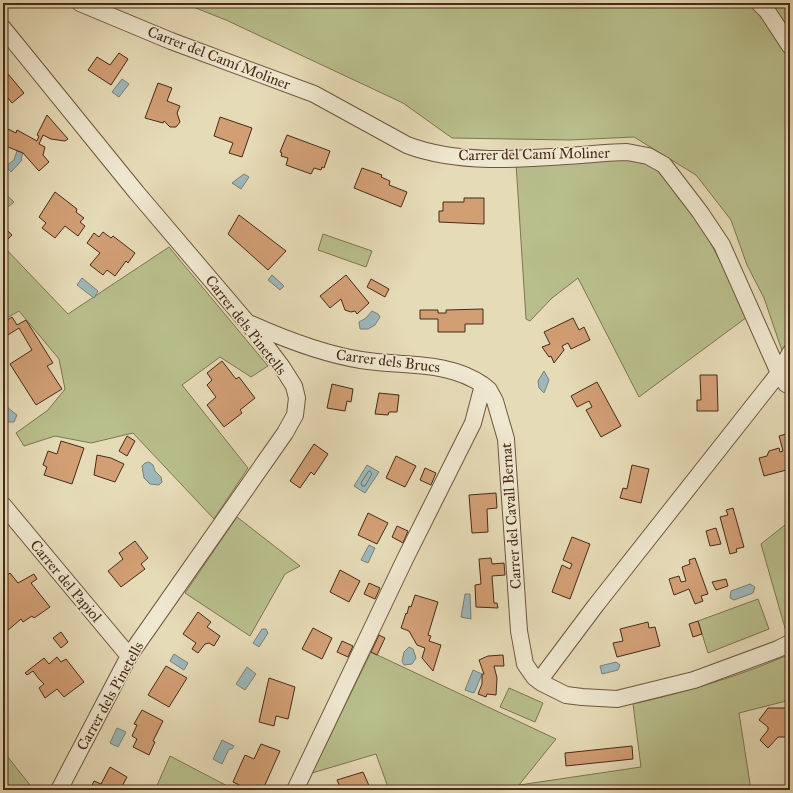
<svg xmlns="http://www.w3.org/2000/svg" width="793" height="793" font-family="'IM FELL Great Primer',serif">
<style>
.green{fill:#b8bf8c;stroke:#807452}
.water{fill:#9db8bb;stroke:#7b7f79}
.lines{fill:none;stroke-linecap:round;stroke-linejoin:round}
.shore{stroke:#727169;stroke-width:1}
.building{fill:#d29f75;stroke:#472a17}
.minor-casing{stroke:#6f563f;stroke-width:18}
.minor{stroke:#efe8d0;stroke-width:16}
.labels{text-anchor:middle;stroke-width:3;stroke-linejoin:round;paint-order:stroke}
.street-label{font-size:15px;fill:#472a17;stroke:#efe8d0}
</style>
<rect width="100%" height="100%" fill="#e6dbb7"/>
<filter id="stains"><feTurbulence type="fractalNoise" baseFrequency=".005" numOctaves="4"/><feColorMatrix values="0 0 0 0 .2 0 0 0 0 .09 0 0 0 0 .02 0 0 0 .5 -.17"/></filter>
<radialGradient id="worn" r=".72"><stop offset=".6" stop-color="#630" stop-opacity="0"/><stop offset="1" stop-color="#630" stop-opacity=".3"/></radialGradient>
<!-- green -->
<path class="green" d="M183 3H790V374L764 298 747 265 731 220 696 175 634 137 570 140 452 138 403 103 226 20Z
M612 158C620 159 631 158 639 160 681 172 729 278 747 317L639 397 578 278 552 298 530 321 526 319 516 163Z
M3 192 14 202 3 211Z
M323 234 372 251 366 267 318 250Z
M3 246 68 314 169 247 268 366 251 377 220 357 182 385 248 468 214 519 133 433 91 443 55 436 24 446 16 433 48 410 65 389 59 359 19 311 3 320Z
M237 517 300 566 285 574 250 636 185 593Z
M790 521V633L787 635 761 544Z
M758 599 769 629 708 653 698 621Z
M371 652 556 739 519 785 641 767 633 704C686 692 740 676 790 654V700L739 713 751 790H389L376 754 312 773Z
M509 688 543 703 535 722 500 707Z
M3 751 34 790H3Z
M170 756 235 790H155Z"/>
<!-- water -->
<path class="water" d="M122 79 129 84 119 97 112 92Z
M17 151 23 153 21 159 22 160 11 172 6 166 14 160Z
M244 174 249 177 241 189 232 183Z
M272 275 284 286 280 290 268 280Z
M82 278 98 291 94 298 77 285Z
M372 311 378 314 380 317 375 325 368 329H360L359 322 366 318Z
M544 371 549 380 544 393 539 388 538 381Z
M4 397 8 408 17 415 14 422H8L3 418Z
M149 462 153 465 155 471 161 477 162 482 159 485 150 484 144 478 142 466 145 463Z
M367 465 379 472 365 493 354 486Z
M369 545 375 548 368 563 361 560Z
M750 584 755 587 753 593 734 600 730 598 731 591Z
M465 594H470L471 619 461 617Z
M262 629H266L268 633 259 647 253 643Z
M409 647 413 649 416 658 412 664 404 665 402 661 404 652Z
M174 654 188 663 184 670 170 661Z
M616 662 620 665 618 670 602 674 600 666Z
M247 667 256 674 245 690 236 684Z
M473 670 482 674 474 693 465 690Z
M117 728 126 732 118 747 110 743Z
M222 740 234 746 232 749H229L222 764 213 759Z"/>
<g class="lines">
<!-- shore -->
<path class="shore" d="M370 471 372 474 365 486H362L361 483 368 472Z"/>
</g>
<!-- building -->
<path class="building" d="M119 53 128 59 111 85 88 70 97 57 110 65Z
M3 68 24 93 12 103 3 92Z
M158 83 172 88 167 101 180 106 177 113 180 122 176 127H170L164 121 163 123 145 118Z
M47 115 68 139 65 141 51 139 43 135 39 144 45 147 43 155 49 162 39 171 23 153 3 145V138L8 129 16 133 17 130 37 141 39 136 37 135Z
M220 117 252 128 242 157 229 153 233 143 214 136Z
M287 135 330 151 324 168 322 167 321 170 314 168 311 174 286 165 288 158 281 156 282 153 280 152Z
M362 168 382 175 381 177 390 181 389 185 407 192 401 207 354 188Z
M55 192 77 209 76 212 84 218 80 222 85 226 78 236 65 226 55 238 42 228 46 223 39 217Z
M464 198H484V224L439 222V211H443V202H464Z
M239 215 286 251 268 270 228 234Z
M3 226 12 235 7 240 3 236Z
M103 232 111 238 113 236 135 253 128 263 126 261 115 276 107 270 103 275 90 265 100 253 87 243 94 233 99 237Z
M346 275 369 303 357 314 355 311 351 312 345 310 341 299 330 308 320 296Z
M371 279 389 289 385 297 367 287Z
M483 309V324H465V332H438V319H420V310H438V313H446V310Z
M12 317 17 325 26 320 53 363 47 366 62 389 36 405 10 364 32 350 19 328 3 338V323Z
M573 318 579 330 584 327 590 340 571 349 568 343 562 346 564 350 554 363 551 356 549 357 542 347 550 344 544 332Z
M222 361 236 379 239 377 255 398 240 410 242 413 224 427 207 405 216 397 207 385 212 380 207 373Z
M700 375H717L718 411H697V400H701Z
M597 382 621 426 601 437 586 410 592 407 589 401 577 407 571 396Z
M332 384 353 389 351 402 347 401 345 411 327 408Z
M379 393 399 395 397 412H389L388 415 375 414Z
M790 433V469L764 476 759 458 767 456 769 451 779 448 780 452 783 451 779 436Z
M127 436 135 441 127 456 119 451Z
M61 441 84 448 72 484 44 475 47 467 43 465 48 451 57 454Z
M314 444 328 454 314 475 311 472 300 488 290 481Z
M97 455 111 458 124 464 115 482 94 475Z
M396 456 416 466 405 487 386 478Z
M632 465 649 469 641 503 620 498 623 488 627 489Z
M425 468 436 473 431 485 420 480Z
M496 493 497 508 487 509 488 532 472 533 469 495Z
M733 508 744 547 736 549 737 552 730 554 720 517 728 515 726 510Z
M368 513 388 523 377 544 358 535Z
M397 526 408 531 403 543 392 537Z
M716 528 721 544 710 546 706 531Z
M572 537 590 544 570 599 552 592 562 565 570 569 572 564 563 560Z
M135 541 148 558 141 564 145 569 121 587 108 571 123 559 119 553Z
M491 558 492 564 504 563 505 575 492 576 494 603H497L498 608 476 607 475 585 481 584 479 559Z
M695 558 708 594 701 596 703 601 695 604 689 589 674 595 669 579 679 576 681 582 686 581 682 567 690 564 689 560Z
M340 570 360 581 349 602 330 592Z
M10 573 18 583 34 574 37 579 31 583 50 607 34 618 32 616 23 622 21 619 7 631 3 626V578Z
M726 579 728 586 716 590 712 582Z
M369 583 380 588 375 599 364 594Z
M415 595 438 602 428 635 431 636 429 641 441 645 433 671 422 658 425 648 417 645 409 631 401 628 406 613 407 614 409 606 411 607Z
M198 612 211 622 207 627 220 636 214 646 209 643 205 644 198 653 192 649 196 643 183 634Z
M698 621 702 634 693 637 689 624Z
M648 622 649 628 655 627 660 646 617 657 613 643 623 641 620 629Z
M313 628 332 638 322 659 302 649Z
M61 632 68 642 61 648 53 638Z
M379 635 385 638 377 655 371 652Z
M342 641 353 646 348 657 337 652Z
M503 655 504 666H494L497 678 496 695 487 694 486 697 478 694 482 684V674H484L479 660 488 656Z
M57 657 61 662 66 659 84 682 64 697 57 689 45 698 39 688 44 684 39 679 33 671 27 675 25 673 44 658 49 664Z
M166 666 187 678 169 707 148 695Z
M269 678 295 687 288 719 276 716 274 726 259 722Z
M768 708H789L790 724V737H778L768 748 760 740 768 730V727L759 720Z
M142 710 163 721 153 741 155 742 149 755 133 747 137 739 132 736 137 725 134 724Z
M261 744 280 751 264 787 257 785 255 790H250L233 782 245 755 254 759Z
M632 746 633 759 566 766 565 753Z
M110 767 127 777 120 790H90L94 781 101 784Z
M363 772 371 790H339L341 789 337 780Z"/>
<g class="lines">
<!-- minor casing -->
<g class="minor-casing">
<path id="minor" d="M80 3 171 41 314 94 407 145C459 165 526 159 581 155 596 154 611 152 627 152L648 156 664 165 700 212 722 245 779 373 786 384 790 386
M759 3 767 11 790 46
M3 28 137 193 257 334 282 367 294 386 297 398 295 415 285 433 129 656 59 790
M251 324C287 340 323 354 361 360 403 367 447 360 483 385
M3 505 129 656
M539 681 596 605 779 373 790 353
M295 790 405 559 473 423 483 385 489 390 495 401 506 439 519 631 525 664 534 677 542 683 566 695 582 697 617 699 694 680 778 649 790 643"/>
</g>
<!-- minor -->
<use href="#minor" class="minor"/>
</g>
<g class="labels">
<!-- street labels -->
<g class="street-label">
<text transform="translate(219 58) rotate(21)" y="5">Carrer del Camí Moliner</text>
<text transform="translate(534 154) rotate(-1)" y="5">Carrer del Camí Moliner</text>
<text transform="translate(246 325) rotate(52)" y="5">Carrer dels Pinetells</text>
<text transform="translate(388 361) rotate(7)" y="5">Carrer dels Brucs</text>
<text transform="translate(511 516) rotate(-94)" y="5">Carrer del Cavall Bernat</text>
<text transform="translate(66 581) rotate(50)" y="5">Carrer del Papiol</text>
<text transform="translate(110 696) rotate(-61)" y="5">Carrer dels Pinetells</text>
</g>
</g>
<!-- margin -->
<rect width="793" height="793" fill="none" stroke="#e6dbb7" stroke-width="16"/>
<rect x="4" y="4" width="785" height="785" fill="none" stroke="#472a17" stroke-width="2"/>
<rect x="8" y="8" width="777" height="777" fill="none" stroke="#472a17"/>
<rect width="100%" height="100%" filter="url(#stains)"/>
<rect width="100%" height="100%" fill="url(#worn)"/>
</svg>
